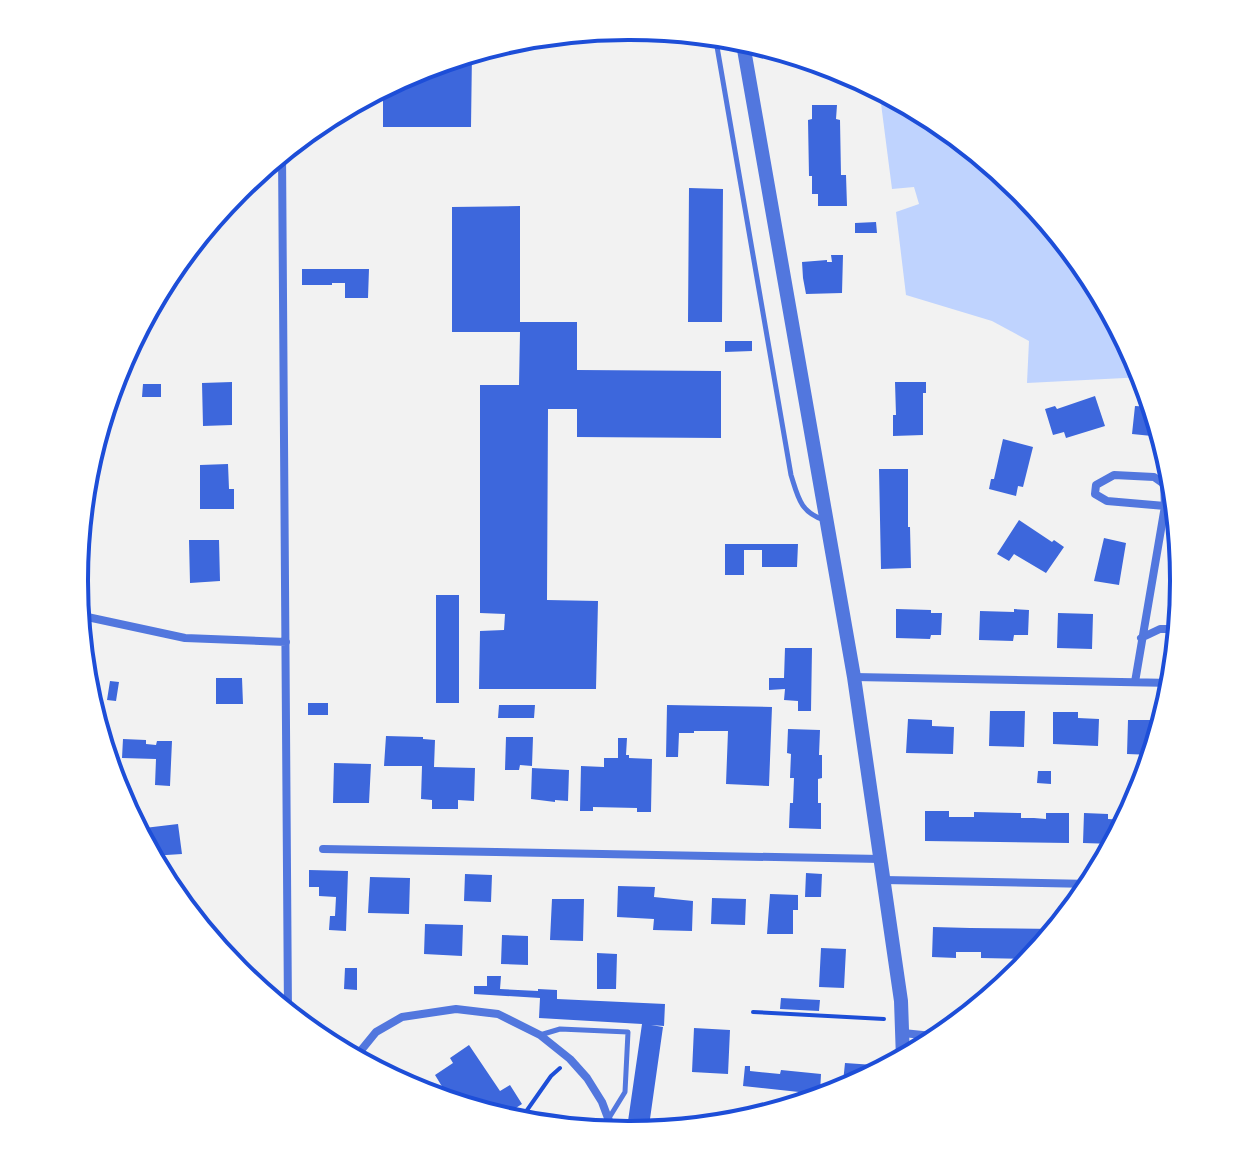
<svg xmlns="http://www.w3.org/2000/svg" width="1258" height="1161" font-family="'Asap Condensed',sans-serif">
<style>
.water{fill:#bfd3fe}
.building{fill:#3d67dc}
.lines{fill:none;stroke-linecap:round;stroke-linejoin:round}
.path{stroke:#1d4ed8;stroke-width:4}
.service{stroke:#5277de;stroke-width:5}
.minor{stroke:#5277de;stroke-width:8}
.tertiary{stroke:#5277de;stroke-width:14}
.rim{fill:none;stroke:#1d4ed8;stroke-width:4}
</style>
<rect width="100%" height="100%" fill="#f2f2f2"/>
<!-- water -->
<path class="water" d="M879 88 937 120 1021 189 1090 273 1141 369 1144 377 1027 383 1029 341 992 321 906 295 896 212 919 204 914 187 892 189Z"/>
<!-- building -->
<path class="building" d="M472 52 471 127H383V86L417 68Z
M812 105H837L836 119 840 120 841 175H846L847 206H818V194H812V176H809L808 120 812 119Z
M689 188 723 189 722 322H688Z
M520 206V322H577V370L721 371V438L577 437V409H548L547 600 598 601 596 689H479L480 631 504 630 505 614 480 613V385H519L520 332H452V207Z
M876 222 877 233H855V223Z
M831 255H843L842 293 806 294 803 278 802 262 827 260V262H832Z
M302 269H369L368 298H345V283H332V285H302Z
M725 341H752V351L725 352Z
M232 382V425L203 426 202 383Z
M895 382H926V393H923V435L893 436V415H896Z
M143 384H161V397H142Z
M1095 396 1105 426 1066 438 1064 432 1053 435 1045 409 1055 406 1057 409Z
M1135 406 1153 407 1162 437 1132 434Z
M1003 439 1033 447 1023 487 1018 486 1016 496 989 489 991 479H994Z
M228 464 229 489H234V509H200V465Z
M879 469H908V527H910L911 568 881 569Z
M1019 520 1052 542 1054 540 1064 547 1046 573 1014 554 1009 561 997 554Z
M1104 538 1126 543 1119 585 1094 581Z
M189 540H219L220 581 190 583Z
M725 544H798L797 567H762V550H744V575H725Z
M436 595H459V703H436Z
M896 609 931 610V613H942L941 635H931L930 639 896 638Z
M1014 609 1029 610 1028 635H1014L1013 641 979 640 980 611 1014 612Z
M1058 613 1093 614 1092 649 1057 648Z
M785 648H812L811 711H798V701L784 700 785 689 769 690V678H784Z
M216 678H242L243 704H216Z
M110 681 119 682 116 701 107 700Z
M308 703H328V715H308Z
M499 705H535L534 718H498Z
M667 705 772 707 769 786 726 784 728 731H694V733H679L678 757H666Z
M990 711H1025L1024 747 989 746Z
M1053 712H1078V718L1099 719 1098 746 1053 744Z
M908 719 932 720V726L954 727 953 754 906 753Z
M1128 720H1163L1153 755 1127 754Z
M788 729 820 730 819 755H822V778L818 779V803H821V829L789 828 790 803H793L794 778H790L791 754 787 753Z
M386 736 423 737V739L435 740 434 767 475 768 474 801 458 800V809H432V800L421 799 422 766H384Z
M506 737H533L532 766 520 765 519 770H505Z
M618 738H627L626 755H629V758L652 759 651 812H637V808L593 807V811H580L581 766 604 767V758H618Z
M123 739 146 740V744L156 745 157 741H172L170 786 155 785 156 759 122 758Z
M334 763 371 764 369 803H333Z
M532 768 569 770 568 801 555 800V802L531 799Z
M1038 771H1051V784L1037 783Z
M113 780H126L125 807 117 792Z
M925 811H949V817H974V812L1021 813V818H1034L1046 819V813H1069V843L925 841Z
M1084 813 1108 814V819L1127 820 1114 844 1083 843Z
M178 824 182 854 151 856 136 829Z
M309 870 348 871 346 931 329 930 330 916H335L336 897 319 896V887H309Z
M806 873 822 874 821 897H805Z
M465 874 492 875 491 902 464 901Z
M370 877 410 878 409 914 368 913Z
M618 886 655 887 654 897 693 901 692 931 653 930 654 919 617 917Z
M770 894 798 895V910H793V934H767Z
M712 898 746 899 745 925 711 924Z
M552 899H584L583 941 550 940Z
M425 924 463 925 462 956 424 954Z
M933 927 970 928 1057 929 1037 953H1029V959L981 958V952H956V958L932 957Z
M502 935 528 936V965L501 964Z
M821 948 846 949 844 988 819 987Z
M597 953 617 954 616 989H597Z
M345 968H357V990L344 989Z
M487 976H501L500 989 538 991V989L557 990V999L665 1004 664 1026 651 1025 663 1027 648 1133 626 1135 642 1024 539 1018 540 998 474 994V986H487Z
M781 998 820 1000 819 1011 780 1009Z
M694 1028 730 1030 728 1074 692 1072Z
M469 1045 500 1091 510 1085 522 1104 500 1118 437 1099 446 1093 435 1075 453 1063 450 1058Z
M845 1063 874 1065 873 1076 842 1092Z
M745 1066H750V1071L780 1074 781 1070 821 1074 820 1093 825 1094V1098L787 1109 788 1101 798 1103 799 1092 743 1086Z"/>
<g class="lines">
<!-- path -->
<path class="path" d="M753 1012 884 1019
M518 1123 551 1076 560 1068"/>
<!-- service -->
<path class="service" d="M715 35 791 475C798 497 800 512 824 520
M540 1035 560 1029 628 1032 625 1092 609 1118"/>
<!-- minor -->
<path class="minor" d="M282 152 288 1014
M78 615 185 638 286 642
M1141 638 1160 629H1179
M854 677 1173 683
M1135 682 1165 506 1164 484 1154 477 1114 475 1096 485 1095 494 1107 501 1165 506
M323 849 881 859
M884 880 1092 884
M903 1033 942 1037
M354 1059 376 1032 402 1017 456 1009 498 1014 540 1035 570 1059 587 1078 602 1102 614 1134"/>
<!-- tertiary -->
<path class="tertiary" d="M742 38 854 677 901 1001 903 1059"/>
</g>
<!-- crop -->
<path d="M0 0H1258V1161H0ZM628 40H630A540 540 0 0 1 1170 580V581A540 540 0 0 1 630 1121H628A540 540 0 0 1 88 581V580A540 540 0 0 1 628 40Z" fill="#fff" fill-rule="evenodd"/>
<path class="rim" d="M628 40H630A540 540 0 0 1 1170 580V581A540 540 0 0 1 630 1121H628A540 540 0 0 1 88 581V580A540 540 0 0 1 628 40Z"/>
</svg>
